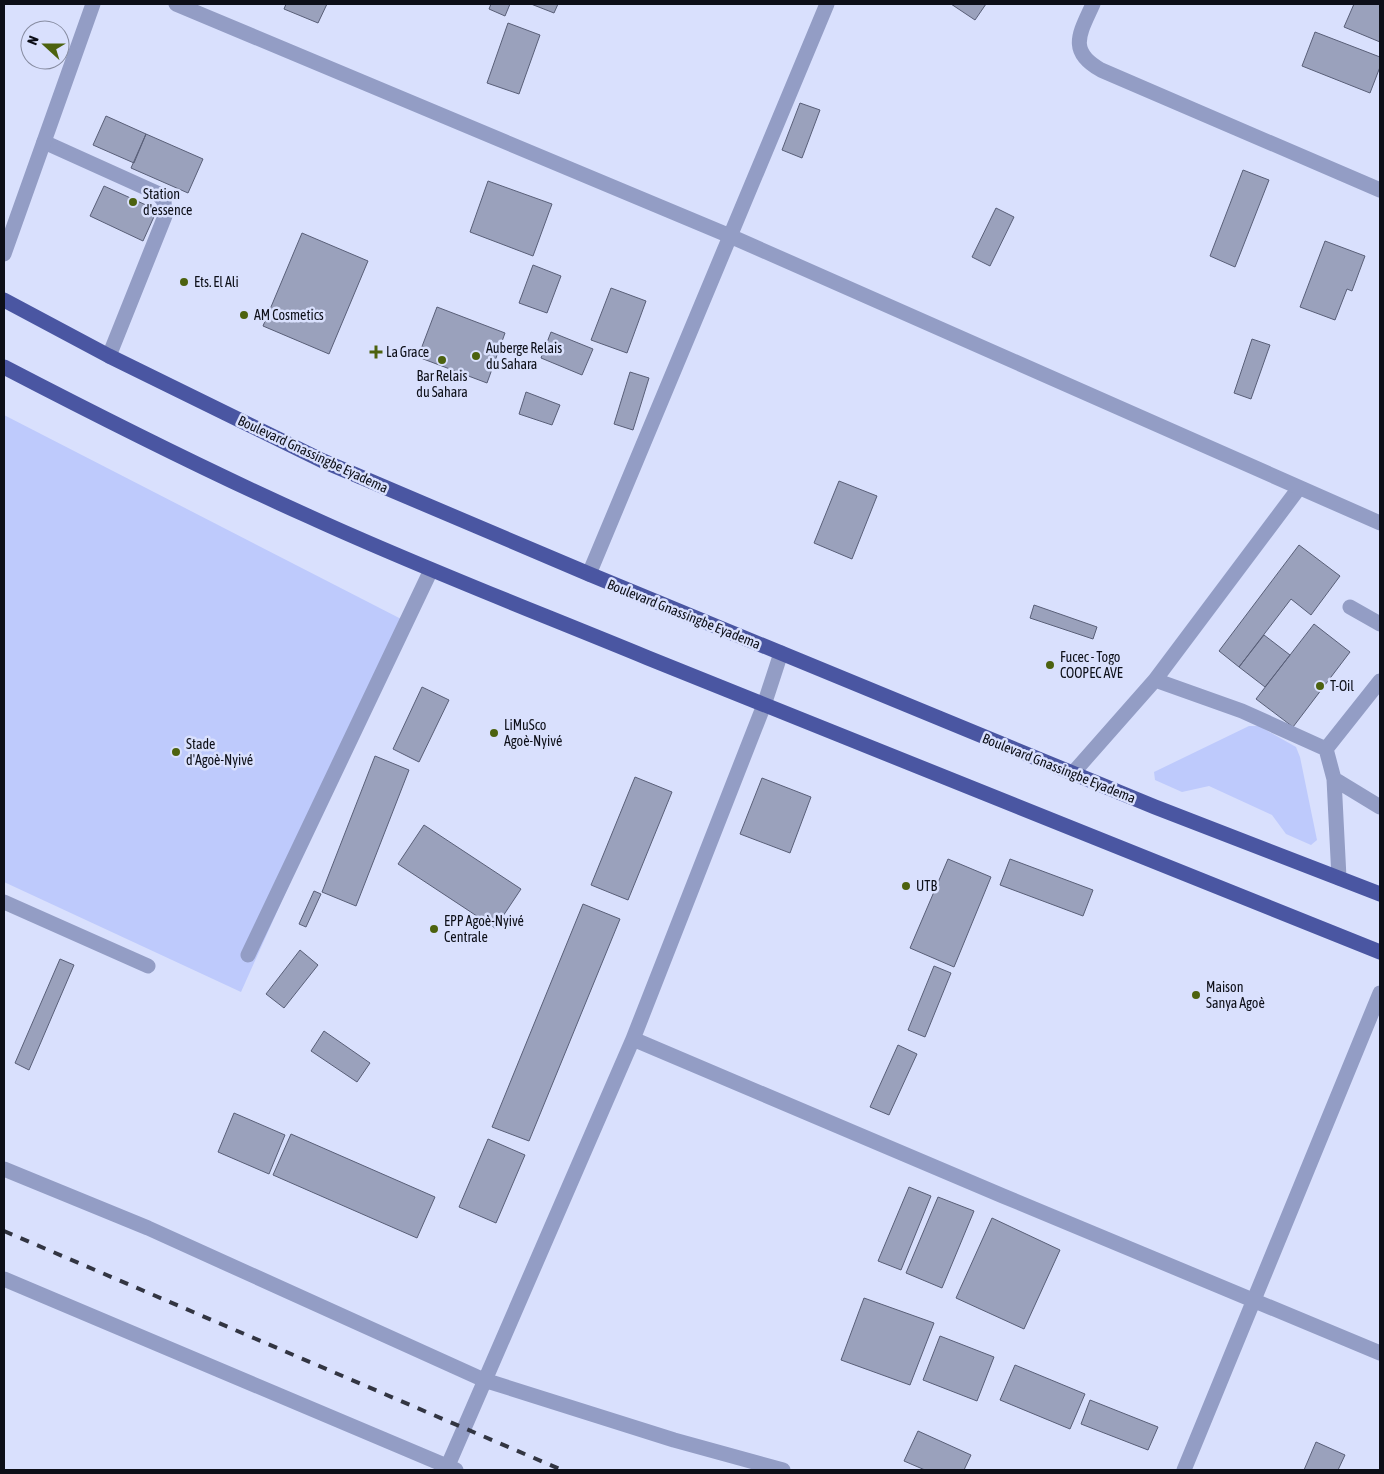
<svg xmlns="http://www.w3.org/2000/svg" width="1384" height="1474" font-family="'Asap Condensed',sans-serif">
<style>
.green{fill:#becafc}
.building{fill:#9aa1bc;stroke:#595f78}
.lines{fill:none;stroke-linecap:round;stroke-linejoin:round}
.service{stroke:#939dc5;stroke-width:15}
.minor{stroke:#939dc5;stroke-width:15}
.trunk{stroke:#4a56a2;stroke-width:15}
.rail{stroke:#323542;stroke-width:4;stroke-dasharray:9 9;stroke-linecap:butt}
.poi-dot{fill:#4c620f;stroke:#d9e0fd;stroke-width:2}
.labels{text-anchor:middle;stroke-width:5;stroke-linejoin:round;paint-order:stroke}
.poi-label{font-size:14px;fill:#0d0f18;stroke:#d9e0fd;text-anchor:start}
.street-label{font-size:14px;fill:#0d0f18;stroke:#d9e0fd}
</style>
<rect width="100%" height="100%" fill="#d9e0fd"/>
<!-- green -->
<path class="green" d="M4 415 407 622 241 992 4 882Z
M1249 726H1259L1296 747 1300 757 1317 840 1311 845 1286 834 1272 815 1209 786 1182 792 1155 780 1154 772Z"/>
<!-- building -->
<path class="building" d="M286 4H327L318 23 284 9Z
M491 4H510L505 16 489 9Z
M531 4H558L554 13Z
M951 4H986L975 20Z
M1354 4H1380V42L1344 27Z
M508 23 540 35 519 94 487 83Z
M1315 32 1380 57V67L1370 93 1302 66Z
M800 103 820 110 802 158 782 150Z
M106 116 146 134 134 163 93 145Z
M146 134 203 159 188 193 131 168Z
M1243 170 1269 180 1235 267 1210 256Z
M488 181 552 204 533 256 470 232Z
M104 186 157 210 143 241 90 216Z
M996 208 1014 217 990 266 972 257Z
M302 233 368 261 329 354 263 326Z
M1325 241 1365 256 1352 291 1347 289 1335 320 1300 307Z
M533 265 561 276 547 313 519 303Z
M611 288 646 301 627 353 591 340Z
M437 307 505 333 487 383 418 357Z
M551 332 593 349 582 375 541 358Z
M1252 339 1270 345 1251 399 1234 393Z
M630 372 649 378 633 430 614 424Z
M526 392 560 405 552 425 519 414Z
M839 481 877 496 852 559 814 543Z
M1299 545 1340 576 1311 615 1291 599 1239 667 1219 651Z
M1034 605 1097 627 1093 639 1030 618Z
M1314 624 1350 652 1293 727 1256 699Z
M1264 635 1290 655 1265 687 1239 667Z
M422 687 449 700 419 762 393 749Z
M375 756 409 770 356 906 322 892Z
M635 777 672 792 628 900 591 885Z
M762 778 811 797 790 853 740 834Z
M424 825 521 889 495 928 398 864Z
M948 859 991 877 954 967 910 948Z
M1010 859 1093 890 1083 916 1000 885Z
M314 891 321 894 306 927 299 924Z
M583 904 620 919 529 1141 492 1127Z
M300 950 318 965 284 1008 266 994Z
M60 959 74 965 29 1070 15 1063Z
M934 966 951 973 925 1037 908 1030Z
M324 1031 370 1063 357 1082 311 1051Z
M898 1045 917 1054 889 1115 870 1107Z
M234 1113 285 1135 269 1174 218 1152Z
M291 1134 435 1197 417 1238 273 1175Z
M488 1139 525 1155 496 1223 459 1207Z
M909 1187 931 1196 901 1270 878 1261Z
M938 1197 974 1211 942 1288 906 1273Z
M992 1218 1060 1250 1024 1329 956 1298Z
M864 1298 934 1323 910 1385 841 1360Z
M940 1336 994 1357 977 1401 923 1380Z
M1015 1365 1085 1394 1070 1429 1000 1400Z
M1090 1400 1158 1427 1148 1450 1081 1424Z
M918 1431 971 1455 964 1470H925L904 1461Z
M1316 1442 1345 1455 1338 1470H1304Z"/>
<g class="lines">
<!-- service -->
<path class="service" d="M44 142 157 193 164 201 165 216 109 356
M1350 607 1380 624
M1155 680 1299 488
M1326 749 1380 681
M1073 773 1155 680 1242 711 1326 749 1334 779 1339 878
M1334 779 1380 807"/>
<!-- minor -->
<path class="minor" d="M176 4 730 236 1380 523
M1093 4C1080 33 1067 51 1101 70L1380 190
M4 254 93 4
M589 574 827 4
M4 902 148 966
M248 955 431 570
M633 1039 1003 1196 1380 1353
M4 1169 148 1228 484 1380 674 1440 783 1470
M4 1279 456 1470
M446 1470 633 1039 764 705 781 653
M1184 1470 1380 993"/>
<!-- trunk -->
<path class="trunk" d="M4 300 109 356 323 461 589 574 1155 807 1380 894
M4 367C104 419 205 470 308 516 419 567 534 611 648 658 891 757 1136 853 1380 952"/>
<!-- rail -->
<path class="rail" d="M4 1231 562 1470"/>
</g>
<!-- markers -->
<g class="poi-dot">
<circle cx="133" cy="202" r="5"/>
<circle cx="184" cy="282" r="5"/>
<circle cx="244" cy="315" r="5"/>
<path d="M373.5 344.5h5v5h5v5h-5v5h-5v-5h-5v-5h5z"/>
<circle cx="476" cy="356" r="5"/>
<circle cx="442" cy="360" r="5"/>
<circle cx="1050" cy="665" r="5"/>
<circle cx="1320" cy="686" r="5"/>
<circle cx="494" cy="733" r="5"/>
<circle cx="176" cy="752" r="5"/>
<circle cx="906" cy="886" r="5"/>
<circle cx="434" cy="929" r="5"/>
<circle cx="1196" cy="995" r="5"/>
</g>
<g class="labels">
<!-- poi labels -->
<g class="poi-label">
<text x="143" y="199">Station<tspan x="143" dy="16">d'essence</tspan></text>
<text x="194" y="287">Ets. El Ali</text>
<text x="254" y="320">AM Cosmetics</text>
<text x="486" y="353">Auberge Relais<tspan x="486" dy="16">du Sahara</tspan></text>
<text x="386" y="357">La Grace</text>
<text x="442" y="381" text-anchor="middle">Bar Relais<tspan x="442" dy="16">du Sahara</tspan></text>
<text x="1060" y="662">Fucec - Togo<tspan x="1060" dy="16">COOPEC AVE</tspan></text>
<text x="1330" y="691">T-Oil</text>
<text x="504" y="730">LiMuSco<tspan x="504" dy="16">Agoè-Nyivé</tspan></text>
<text x="186" y="749">Stade<tspan x="186" dy="16">d'Agoè-Nyivé</tspan></text>
<text x="916" y="891">UTB</text>
<text x="444" y="926">EPP Agoè-Nyivé<tspan x="444" dy="16">Centrale</tspan></text>
<text x="1206" y="992">Maison<tspan x="1206" dy="16">Sanya Agoè</tspan></text>
</g>
<!-- street labels -->
<g class="street-label">
<text transform="translate(313 454) rotate(25)" y="5">Boulevard Gnassingbe Eyadema</text>
<text transform="translate(684 614) rotate(22)" y="5">Boulevard Gnassingbe Eyadema</text>
<text transform="translate(1059 768) rotate(22)" y="5">Boulevard Gnassingbe Eyadema</text>
</g>
</g>
<!-- border -->
<rect width="1384" height="1474" fill="none" stroke="#0d0f18" stroke-width="10"/>
<!-- north arrow -->
<g transform="translate(45 45) rotate(291)"><circle r="24" fill="#d9e0fd" stroke="#878ca1"/>
<path d="M0-4L9 19L0 12L-9 19Z" fill="#4c620f"/>
<text y="-8" font-size="14" font-weight="bold" text-anchor="middle" fill="#0d0f18">N</text>
</g>
</svg>
